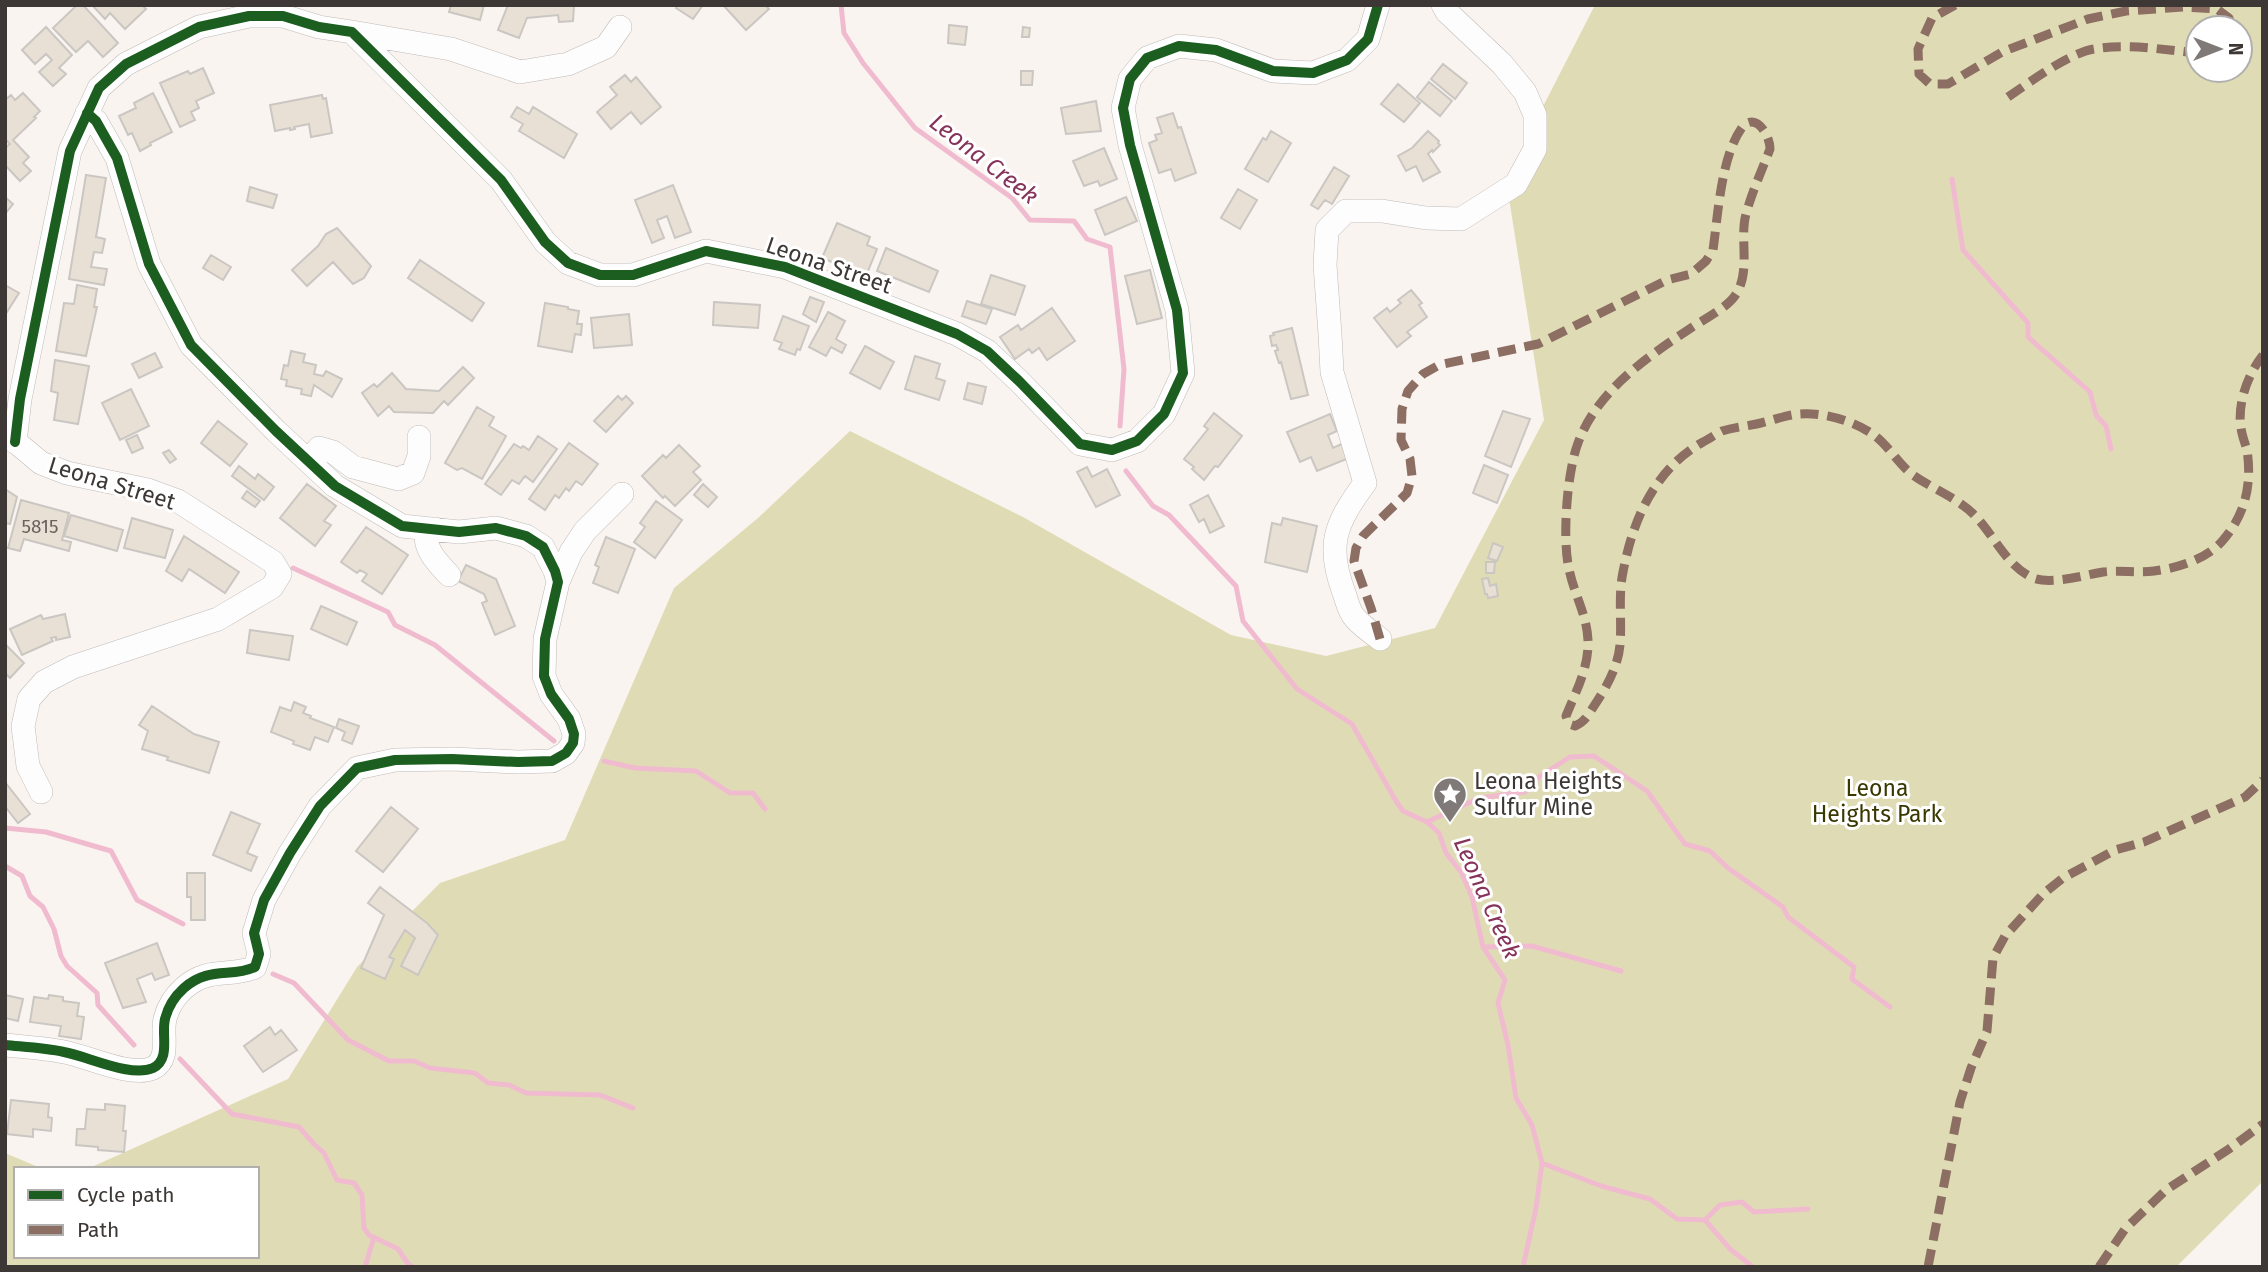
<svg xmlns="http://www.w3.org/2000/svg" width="2268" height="1272" font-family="'Fira Sans',sans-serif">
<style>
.green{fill:#dfdcb5;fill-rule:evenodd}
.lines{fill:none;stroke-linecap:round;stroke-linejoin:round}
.stream{stroke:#f0bbcf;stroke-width:5}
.building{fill:#e8e0d5;stroke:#cac6c2;stroke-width:2}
.minor-casing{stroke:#c0bbb8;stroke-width:24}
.minor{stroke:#fefdfd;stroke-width:23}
.quiet{stroke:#8d6e63;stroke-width:9;stroke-dasharray:18 9;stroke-linecap:butt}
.cycleway-casing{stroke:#fff;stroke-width:15}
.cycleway{stroke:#1b5e20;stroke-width:10}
.labels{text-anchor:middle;stroke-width:6;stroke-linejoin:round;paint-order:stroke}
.number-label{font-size:19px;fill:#69635e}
.street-label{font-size:23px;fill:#3d3835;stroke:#fff}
.poi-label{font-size:23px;fill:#3d3835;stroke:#fff;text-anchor:start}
.park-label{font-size:23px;fill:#393800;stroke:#fff}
.water-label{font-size:24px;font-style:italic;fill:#86335a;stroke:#fff}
</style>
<rect width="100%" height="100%" fill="#faf4f1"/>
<!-- green -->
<path class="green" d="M1595 5H2263V1181L2176 1267H5V1153L43 1169H16V1256H257V1169H87L288 1079 357 967 440 883 565 840 674 588 758 518 850 431 1023 517 1231 635 1326 656 1435 628 1544 420 1508 192 1535 122ZM2198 28H2240V70H2198Z"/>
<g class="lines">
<!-- stream -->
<path class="stream" d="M841 5 844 33 863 63 915 128 1012 198 1030 220 1074 221 1087 239 1110 247 1124 369 1120 426
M1952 179 1963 250 2028 323V337L2090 392 2096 415 2106 426 2111 449
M1126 471 1153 506 1169 515 1236 586 1243 621 1297 689 1352 724 1396 801 1403 811 1427 822 1439 833 1446 853 1461 872 1472 897 1483 947 1505 980 1498 1003 1508 1045 1516 1098 1532 1125 1542 1163 1536 1208 1523 1267
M293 568 388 612 395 625 435 645 554 741
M604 761 635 768 696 771 730 793H753L765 809
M1427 822 1479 798 1525 792 1540 776 1570 757 1594 756 1647 791 1685 844 1710 851 1728 868 1783 907 1788 917 1854 967 1852 979 1890 1007
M5 828 46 832 111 851 137 900 183 924
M5 866 22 876 30 896 43 907 54 929 61 956 67 966 97 993 98 1005 134 1045
M1484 947 1532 946 1621 971
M273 974 294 983 348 1040 389 1061H414L430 1068 475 1073 488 1083 509 1085 526 1093 600 1095 633 1108
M180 1059 232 1114 299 1127 314 1144 324 1153 337 1180 354 1183 362 1195 364 1228 369 1235 398 1249 408 1264 413 1267
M1542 1163 1601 1186 1650 1199 1677 1219 1705 1220 1720 1205 1742 1202 1754 1212 1808 1209
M1705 1220 1730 1249 1753 1267
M365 1267 374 1237"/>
</g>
<!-- building -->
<path class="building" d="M77 5H83L118 43 103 57 88 41 76 52 53 28Z
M92 5H142L146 9 125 29 110 13 105 19Z
M451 5H484L480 20 449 12Z
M508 5H574L573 21 559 22 558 15 527 18 519 38 498 30Z
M678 5H703L693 19 676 8Z
M720 5H765L769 9 746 30 724 6Z
M949 25 967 27 965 45 948 43Z
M46 27 72 55 59 68 66 74 53 86 39 72 52 60 46 54 35 64 22 50Z
M1023 27 1030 28 1029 37H1022Z
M1443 64 1467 83 1455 99 1431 79Z
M203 68 214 93 196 101 199 108 191 112 195 120 180 127 160 83 188 71 190 74Z
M1021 71H1033L1032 85H1021Z
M625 75 631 82 636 77 661 107 641 124 631 112 611 129 597 112 617 95 610 87Z
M1429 82 1452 101 1440 116 1417 97Z
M1398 84 1420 103 1404 122 1381 104Z
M23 93 40 111 34 117 36 118 13 140 29 157 23 163 31 171 20 181 5 165V148L10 144 5 139V100L11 95 15 100Z
M153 93 172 132 150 143 151 145 140 151 132 133 128 135 119 116 136 108 134 103Z
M322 95 323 99 326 98 332 133 311 137 309 124 294 127 295 129 290 130V128L275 131 270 105Z
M1096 101 1101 131 1066 134 1061 108Z
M517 107 529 114 533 107 577 134 564 158 519 131 523 124 511 117Z
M1173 113 1178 128 1181 127 1196 173 1175 181 1171 169 1159 173 1149 143 1157 140 1155 135 1162 133 1157 118Z
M1271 131 1291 143 1268 182 1245 169 1263 138 1266 140Z
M1428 131 1439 141 1438 143 1440 145 1433 152 1432 150 1428 154 1440 172 1423 181 1416 166 1406 171 1398 156 1412 148Z
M1104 148 1117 179 1100 186 1098 181 1084 186 1073 161Z
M1334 167 1349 176 1332 204 1325 200 1318 209 1311 205Z
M86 175 106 178 96 237 105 239 102 253 94 252 91 267 107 269 104 285 69 279Z
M673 185 691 232 675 238 667 216 657 220 664 238 652 243 635 200Z
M250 187 277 195 273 208 247 201Z
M1238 189 1257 200 1240 229 1221 218Z
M5 197 13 204 5 214Z
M1126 197 1137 221 1105 235 1095 210Z
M837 223 870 237 867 245 877 249 866 276 822 258Z
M337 228 371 266 364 278 353 284 333 262 307 286 292 270 318 246 326 234Z
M886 248 938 271 929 292 877 271Z
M211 255 231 267 223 280 203 268Z
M420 260 484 303 472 321 408 278Z
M1150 270 1162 318 1137 324 1125 276Z
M991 275 1025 286 1015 315 981 304Z
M5 285 19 293 5 315Z
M77 285 97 289 94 307H97L86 356 56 351 64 303 74 304Z
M1411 290 1422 303 1419 305 1427 317 1407 332 1411 336 1397 347 1374 318 1387 308 1390 312 1401 303 1398 300Z
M810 297 824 302 816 322 803 314Z
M967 301 992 309 986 324 962 316Z
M714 302 760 305 758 328 713 325Z
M545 303 568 307V309L579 311 577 324H582L581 335 575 334 572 352 538 346Z
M1052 308 1075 341 1047 360 1039 348 1032 353 1029 349 1015 359 1000 337 1018 325 1021 330Z
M828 312 845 321 836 339 846 345 842 353 831 347 826 356 809 347Z
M629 314 632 345 594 348 591 318Z
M783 316 809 326 800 350 797 349 795 355 779 349 782 343 774 340Z
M1292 328 1308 395 1291 399 1281 362 1279 363 1275 351 1278 350 1276 345 1272 346 1270 336 1274 335 1273 333Z
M865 346 894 362 880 389 850 373Z
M291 351 305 354 303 362 316 365 314 374 323 376 326 371 342 379 332 397 314 385 311 396 301 394 302 389 286 386 287 380 281 379 284 365 288 366Z
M155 353 162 367 139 378 132 364Z
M915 356 940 364 936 378 945 381 939 400 905 389Z
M55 360 89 366 78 424 54 420 58 393 51 391Z
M463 367 474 378 448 405 444 401 433 413 394 412 389 406 378 416 362 393 374 384 377 387 392 373 406 389 439 391Z
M968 383 986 387 982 404 964 399Z
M131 389 149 426 120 440 102 403Z
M618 396 622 400 626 396 633 403 606 432 594 421Z
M477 407 494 417 489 426 506 436 482 479 462 468 457 470 445 463Z
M1503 411 1530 419 1511 467 1485 456Z
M1214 413 1242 436 1218 467 1215 466 1204 480 1192 469 1194 467 1184 459 1208 429 1204 426Z
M1330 414 1337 431 1328 435 1333 448 1348 441 1354 456 1317 471 1311 457 1300 462 1287 432Z
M218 421 247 444 230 466 201 443Z
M137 435 143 448 132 453 126 440Z
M538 436 557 449 533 482 525 476 519 484 512 480 501 495 485 484 514 444 521 448 523 446 529 450Z
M569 443 598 464 582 485 576 481 569 491 566 488 559 498 555 495 545 510 529 499Z
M679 445 700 466 693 472 701 480 675 506 665 496 663 498 642 476 663 455 666 458Z
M169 450 176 459 170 463 163 453Z
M1484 465 1508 475 1497 503 1473 493Z
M239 466 255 479 258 474 274 487 264 500 232 476Z
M1087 467 1092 477 1107 469 1120 495 1096 507 1077 472Z
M307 484 336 506 324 521 331 525 315 546 280 518Z
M703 484 717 497 708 507 694 495Z
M5 489 17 497 10 524 5 523Z
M247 491 260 501 255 507 242 498Z
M1208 495 1224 526 1210 533 1204 519 1199 522 1190 505Z
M21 500 69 513 62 540 71 542 69 551 24 539 20 551 8 548Z
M656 501 682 520 655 558 634 542 645 527 640 523Z
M71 515 123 530 117 551 64 536Z
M132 518 173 530 165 558 124 548Z
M1283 518 1317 526 1307 572 1265 562 1272 523 1281 525Z
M366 527 408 555 382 594 362 581 367 574 360 570 357 573 341 562Z
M184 536 239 572 225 593 189 569 182 581 166 571Z
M606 537 635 549 618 593 593 583 599 567 595 565Z
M1493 543 1503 547 1497 561 1488 558Z
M1486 562H1495L1494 573H1486Z
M466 565 496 579 515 626 495 635 482 603 487 601 484 594 458 581Z
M1488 578 1490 586 1496 584 1498 596 1488 598 1487 594H1485L1482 579Z
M321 606 357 622 347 645 311 629Z
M65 614 70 637 56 640V637L51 638 53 641 22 655 10 629 41 615 43 619Z
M250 630 293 636 289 660 247 653Z
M5 644 24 663 10 678 5 673Z
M294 702 306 707 303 713 311 716 310 718 334 727 328 742 315 737 310 750 293 744 294 741 271 732 280 707 291 711Z
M152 706 194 734 219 742 209 773 167 760 168 757 142 749 148 731 139 725Z
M339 719 359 726 352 744 342 740 345 732 336 728Z
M5 782 30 814 18 823 7 809 5 810Z
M391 807 418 829 383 872 356 851Z
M231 812 260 824 247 853 257 857 251 871 213 855Z
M187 873H205V920H191V897H187Z
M380 887 427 923 438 935 418 975 401 966 415 938 405 930 389 957 394 959 385 979 361 968 384 915 368 903Z
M157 943 169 975 155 980 152 973 137 979 146 1002 123 1008 105 963Z
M5 995 23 999 18 1021 5 1018Z
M49 995 63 997V1001L79 1003 77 1016 84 1017 81 1039 59 1036 61 1026 30 1022 34 997 48 999Z
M270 1027 275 1035 281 1030 297 1050 263 1072 244 1046Z
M11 1100 49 1104 48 1117 52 1118 51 1131 33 1129V1137L7 1134Z
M105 1104 125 1106 123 1131H126L124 1152 98 1150V1147L76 1145 77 1129H85L87 1109 105 1110Z"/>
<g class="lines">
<!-- minor casing -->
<g class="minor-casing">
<path id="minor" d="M352 32 451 49 520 72 568 64 606 47 620 27
M5 433 41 463 67 473 148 490 178 501 273 562 280 574 272 587 218 619 73 667 44 682 29 699 23 726 28 766 41 792
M15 442 20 399 70 151 99 88 126 64 199 27 249 16H283L319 27 352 32 501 180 545 242 568 263 600 275H633L706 251 785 267 957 334 987 351 1019 381 1080 444 1112 450 1137 441 1164 414 1183 373 1177 310 1130 145 1123 108 1130 79 1147 58 1179 46 1216 50 1273 71 1313 73 1347 60 1368 39 1378 5
M308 461 319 448 333 452 353 467 398 479 413 473 419 456V437
M435 529 426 536C426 552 439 564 449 575
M558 582 571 552 585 531 622 494
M1380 639C1372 633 1362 626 1355 618 1349 612 1347 601 1344 593 1326 545 1335 524 1365 483L1332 372 1330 334 1325 265 1327 230 1346 211H1382L1426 218 1461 219 1516 184 1535 149V115L1525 92 1502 64 1447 12 1443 5
M5 1045C25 1047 45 1048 64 1052 87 1056 131 1078 153 1068 171 1059 161 1035 165 1019 168 1007 175 996 184 988 209 966 231 978 255 967L259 954 254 933 264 900 290 853 320 806 357 768 395 760 452 759 518 762 552 761 566 753 573 743 574 734 569 719 551 694 544 676 545 639 558 582 555 571 543 547 526 536 496 528 459 532 402 526 335 486 276 431 191 345 149 264 117 158 96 121 87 113"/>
</g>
<!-- minor -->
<use href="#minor" class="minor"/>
<!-- quiet -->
<path class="quiet" d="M1955 5 1932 18 1918 49 1919 74 1930 84H1948L2002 52 2088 19 2126 11 2184 7 2217 9 2229 18 2232 28
M2008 97C2030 82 2069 53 2094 49 2129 43 2163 50 2198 53
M1380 639 1371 608 1354 561 1356 548 1363 536 1407 493 1412 476 1410 459 1401 440 1402 409 1408 391 1423 374 1439 365 1538 344 1667 280 1691 274 1706 261 1713 250C1718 215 1721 158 1741 129 1754 110 1770 134 1770 149 1762 170 1752 192 1746 214 1739 239 1752 274 1734 297 1726 308 1703 320 1691 328 1647 357 1597 391 1578 443 1567 472 1562 539 1569 569 1574 594 1587 615 1588 640 1589 668 1576 691 1566 716L1569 724 1575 726C1585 722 1588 715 1594 706 1606 688 1618 667 1620 645 1622 620 1618 596 1623 572 1633 519 1655 469 1703 442 1709 439 1716 434 1722 431 1735 427 1748 426 1761 423 1773 420 1787 415 1799 414 1824 412 1854 421 1874 435 1889 446 1898 464 1913 475 1934 490 1961 499 1978 519 1995 538 2007 565 2031 577 2049 586 2084 575 2103 572 2120 570 2137 573 2154 571 2178 568 2208 559 2224 539 2246 513 2252 483 2247 450 2245 443 2242 436 2241 428 2237 403 2248 374 2263 355
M1928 1267 1960 1102 1971 1068 1987 1031 1993 958 2005 936 2043 894 2063 878 2115 850 2144 842 2245 797 2263 780
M2099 1267 2125 1229 2166 1190 2229 1149 2263 1124"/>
<!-- cycleway casing -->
<g class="cycleway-casing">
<path id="cycleway" d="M15 442 20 399 70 151 99 88 126 64 199 27 249 16H283L319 27 352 32 501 180 545 242 568 263 600 275H633L706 251 785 267 957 334 987 351 1019 381 1080 444 1112 450 1137 441 1164 414 1183 373 1177 310 1130 145 1123 108 1130 79 1147 58 1179 46 1216 50 1273 71 1313 73 1347 60 1368 39 1378 5
M5 1045C25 1047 45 1048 64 1052 87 1056 131 1078 153 1068 171 1059 161 1035 165 1019 168 1007 175 996 184 988 209 966 231 978 255 967L259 954 254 933 264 900 290 853 320 806 357 768 395 760 452 759 518 762 552 761 566 753 573 743 574 734 569 719 551 694 544 676 545 639 558 582 555 571 543 547 526 536 496 528 459 532 402 526 335 486 276 431 191 345 149 264 117 158 96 121 87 113"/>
</g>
<!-- cycleway -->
<use href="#cycleway" class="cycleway"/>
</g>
<!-- icons -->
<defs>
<g id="sight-pin" transform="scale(1.75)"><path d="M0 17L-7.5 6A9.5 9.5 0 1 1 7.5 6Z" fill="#7f7a77" stroke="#fff"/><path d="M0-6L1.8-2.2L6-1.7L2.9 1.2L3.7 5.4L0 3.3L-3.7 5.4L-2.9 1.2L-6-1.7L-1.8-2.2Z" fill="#fff"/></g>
</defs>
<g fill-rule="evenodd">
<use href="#sight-pin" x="1450" y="794"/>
</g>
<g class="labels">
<!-- number labels -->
<g class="number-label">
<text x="40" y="533">5815</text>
</g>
<!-- street labels -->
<g class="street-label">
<text transform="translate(829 265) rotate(19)" y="8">Leona Street</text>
<text transform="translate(112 483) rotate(17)" y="8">Leona Street</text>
</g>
<!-- poi labels -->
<g class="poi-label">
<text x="1474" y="789">Leona Heights<tspan x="1474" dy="26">Sulfur Mine</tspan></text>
</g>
<!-- park labels -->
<g class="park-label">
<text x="1877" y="796">Leona<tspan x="1877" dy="26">Heights Park</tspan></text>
</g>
<!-- water labels -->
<g class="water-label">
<text transform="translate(984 159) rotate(38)" y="8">Leona Creek</text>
<text transform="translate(1487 898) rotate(66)" y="8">Leona Creek</text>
</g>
</g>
<!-- border -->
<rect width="2268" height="1272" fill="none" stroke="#3d3835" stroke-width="14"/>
<!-- legend -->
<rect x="14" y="1167" width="245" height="91" fill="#ffffff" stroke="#b1afae" stroke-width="2"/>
<rect x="28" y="1190" width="35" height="10" fill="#1b5e20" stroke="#b1afae" stroke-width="2"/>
<text x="77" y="1202" font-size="21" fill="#3d3835">Cycle path</text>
<rect x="28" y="1225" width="35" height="10" fill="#8d6e63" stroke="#b1afae" stroke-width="2"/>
<text x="77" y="1237" font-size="21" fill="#3d3835">Path</text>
<!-- north arrow -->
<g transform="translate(2219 49) rotate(90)"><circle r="33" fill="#ffffff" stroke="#b1afae" stroke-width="2"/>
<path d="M0-5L12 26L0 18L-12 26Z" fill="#7f7a77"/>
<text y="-10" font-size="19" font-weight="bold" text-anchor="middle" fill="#3d3835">N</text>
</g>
</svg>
